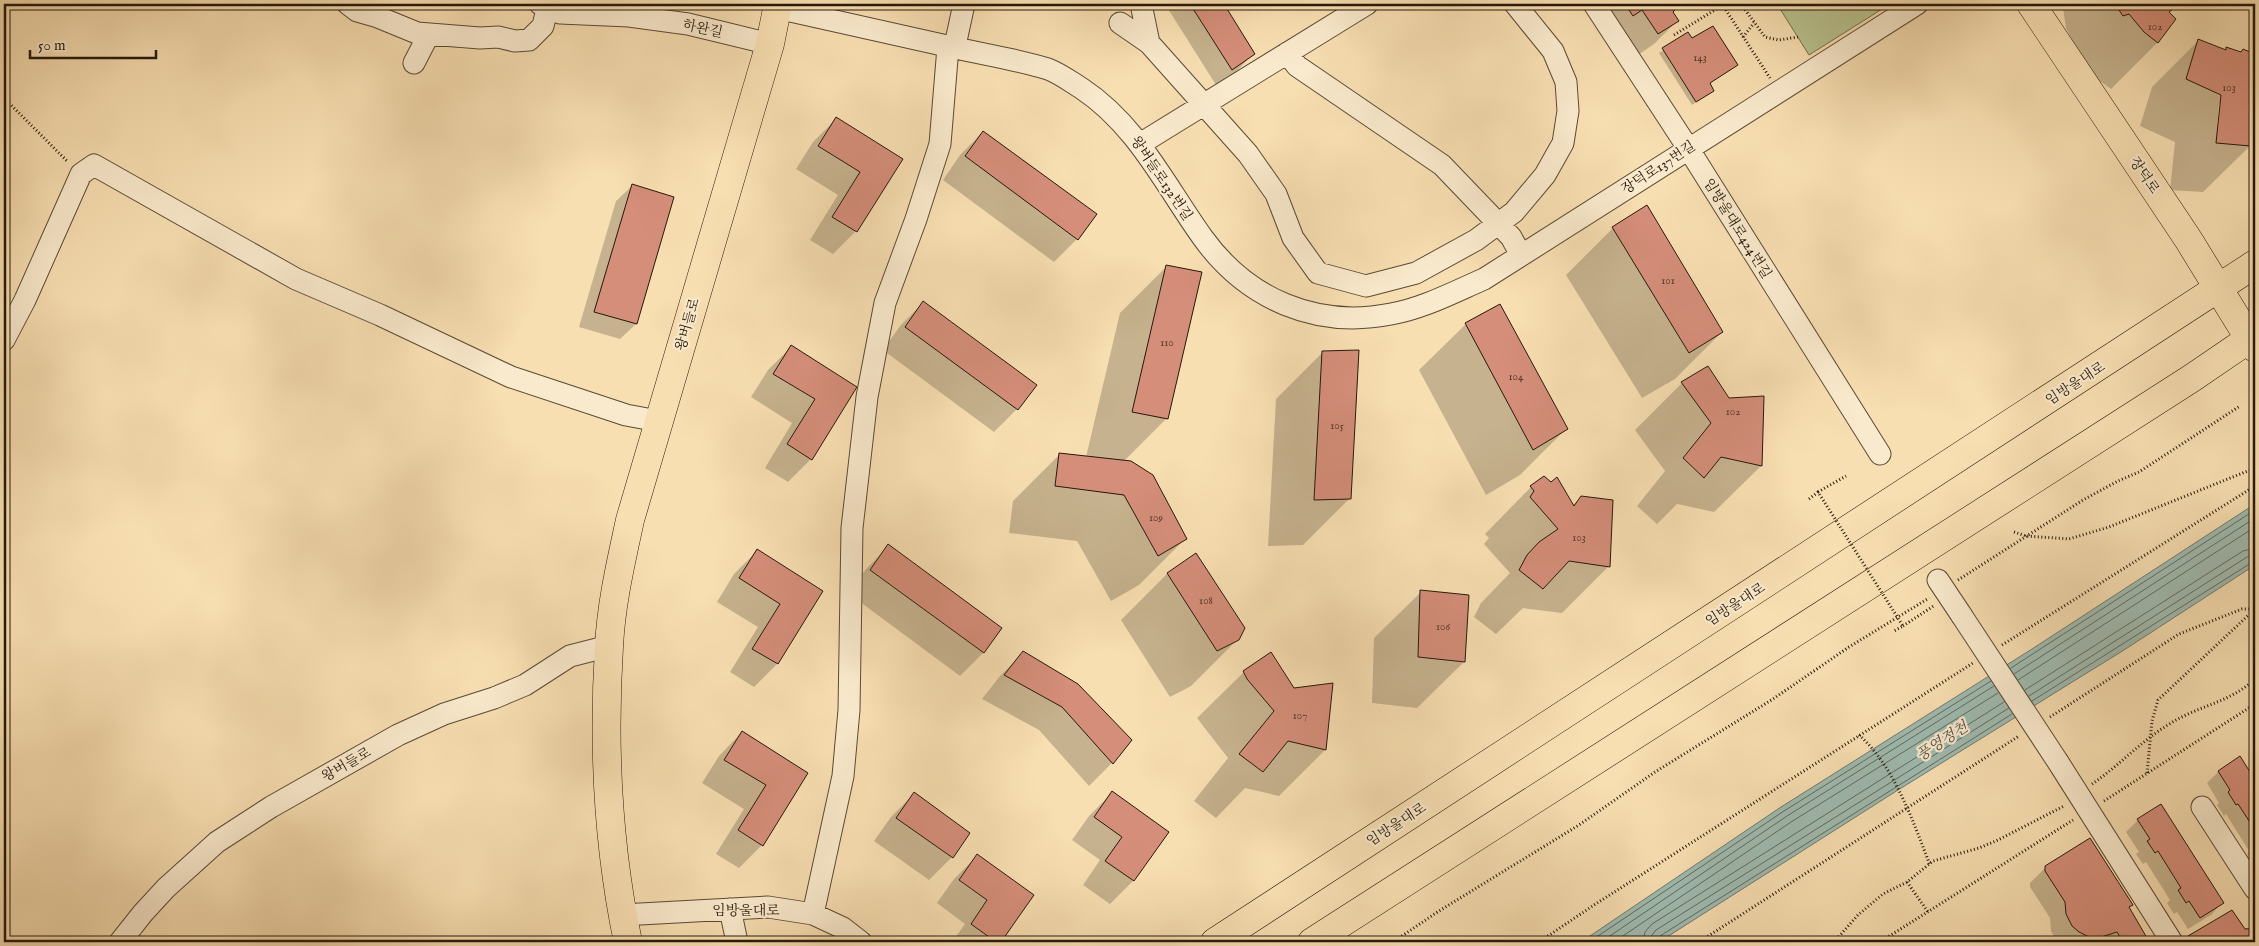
<svg xmlns="http://www.w3.org/2000/svg" width="2259" height="946" font-family="'IM FELL English','Noto Serif KR',serif">
<style>
.green{fill:#b9c38f;stroke:#706e4c}
.water{fill:#9fbcb2;stroke:#6f7a6f}
.shadow{fill:#0003;fill-rule:evenodd}
.lines{fill:none;stroke-linecap:round;stroke-linejoin:round}
.shore{stroke:#626a5e;stroke-width:1}
.building{fill:#d58e7a;stroke:#26180a}
.minor-casing{stroke:#5a4a34;stroke-width:23}
.major-casing{stroke:#26180a;stroke-width:29}
.path{stroke:#26180a;stroke-width:3;stroke-dasharray:1 2.5;stroke-linecap:butt}
.minor{stroke:#faeacd;stroke-width:21}
.major{stroke:#f8dfb2;stroke-width:28}
.minor-bridge-casing{stroke:#5a4a34;stroke-width:23;stroke-linecap:butt}
.path-bridge{stroke:#26180a;stroke-width:3;stroke-dasharray:1 2.5;stroke-linecap:butt}
.minor-bridge{stroke:#faeacd;stroke-width:21}
.labels{text-anchor:middle;stroke-width:4.5;stroke-linejoin:round;paint-order:stroke}
.number-label{font-size:11px;fill:#523626}
.street-label{font-size:14px;fill:#26180a;stroke:#faeacd}
.water-label{font-size:15px;font-style:italic;fill:#505145;stroke:#faeacd}
</style>
<rect width="100%" height="100%" fill="#f8dfb2"/>
<filter id="stains"><feTurbulence type="fractalNoise" baseFrequency=".004" numOctaves="4"/><feColorMatrix values="0 0 0 0 .2 0 0 0 0 .09 0 0 0 0 .02 0 0 0 .5 -.17"/></filter>
<radialGradient id="worn" r=".72"><stop offset=".6" stop-color="#630" stop-opacity="0"/><stop offset="1" stop-color="#630" stop-opacity=".3"/></radialGradient>
<!-- green -->
<path class="green" d="M1777 4H1890L1809 55Z"/>
<!-- water -->
<path class="water" d="M2255 504V565L2124 650 1898 790 1659 942H1581L1781 807 2032 649Z"/>
<!-- shadow -->
<path class="shadow" d="M1165 4H1222L1253 54 1238 70 1216 85Z
M1599 4H1671L1675 9 1672 12 1677 21 1654 44 1635 57Z
M2067 4H2160L2162 6 2167 4 2171 9 2168 13 2175 19 2157 43 2111 89 2097 79 2075 45 2066 28 2063 8Z
M1688 34 1692 40 1736 65 1709 84 1713 91 1692 105 1659 53Z
M2198 41 2224 51 2227 49 2240 53 2243 50 2255 55 2254 135 2250 139V146L2203 192 2170 190 2175 142 2140 126 2152 87ZM2219 104H2222L2219 128H2217Z
M836 119 901 159 856 231 833 254 810 240 838 195 796 169 813 142Z
M983 132 1077 239 1054 262 943 180 960 155Z
M632 186 636 324 620 339 579 327 616 201Z
M1646 207 1722 332 1675 379 1642 398 1566 275 1613 228Z
M1166 267 1167 418 1124 461 1186 538 1139 585 1111 601 1077 541 1009 533 1013 501 1060 454 1086 457 1120 313Z
M923 303 1017 409 994 432 883 350 900 326Z
M1466 324 1566 429 1520 475 1486 495 1419 370Z
M791 347 856 387 811 459 788 482 765 468 792 423 751 397 768 370Z
M1323 352 1350 498 1303 545 1268 546 1276 399Z
M1708 367 1761 466 1714 512 1677 504 1657 524 1637 506 1665 471 1635 430 1682 383Z
M1531 487 1572 506 1581 497 1608 567 1562 613 1523 608 1496 634 1474 617 1481 603 1510 573 1484 544 1489 538 1485 534Z
M889 546 1000 628 983 653 960 676 848 593 866 569Z
M757 551 821 591 777 664 754 687 730 672 758 627 717 602 734 574Z
M1196 554 1238 639 1191 686 1170 697 1121 620 1167 574Z
M1421 592 1464 662 1417 708 1372 703 1374 638Z
M1023 653 1131 741 1112 763 1089 786 1039 730 982 699 1000 676Z
M1244 672 1325 750 1279 796 1245 788 1216 818 1194 801 1228 758 1197 718Z
M742 732 807 773 762 845 739 868 716 854 744 809 702 783 719 756Z
M2240 758 2255 782V865L2247 854 2249 851 2226 814 2224 816 2217 805 2219 803 2207 783 2218 772Z
M1112 793 1167 832 1133 881 1110 904 1083 885 1100 860 1072 840 1089 816Z
M914 794 969 833 952 857 929 880 874 841 891 817Z
M2138 820 2222 903 2211 915 2188 929 2177 912 2174 914 2167 903 2170 900 2146 862 2143 864 2136 854 2139 852 2126 832Z
M977 856 1032 895 999 942H952L965 924 937 903 954 879Z
M2046 867 2128 908 2146 938 2141 942H2057L2051 931 2050 918 2030 887V883Z
M2232 912 2244 930 2255 929V942H2184Z"/>
<g class="lines">
<!-- shore -->
<path class="shore" d="M2011 668 2255 510
M2014 674 2255 518
M2018 680 2255 527
M2025 690 2243 551 2255 548
M2029 696 2247 557 2255 555
M2032 701 2251 563 2255 562
M1589 942 1784 811 1991 681
M1601 942 1787 816 1994 686
M1614 942 1791 822 1998 693
M1643 942 1645 932 1652 924 2004 702
M1650 942 1652 935 1656 930 2009 708
M1657 942 1660 936 2012 714"/>
</g>
<!-- building -->
<path class="building" d="M1190 4H1224L1255 54 1232 70Z
M1625 4H1673L1676 9 1673 12 1679 21 1658 34 1642 10 1633 16Z
M2115 4H2168L2173 9 2169 12 2176 19 2158 43 2144 32 2129 14 2123 16Z
M1713 26 1738 65 1710 83 1714 91 1696 102 1662 48 1688 32 1692 38Z
M2198 39 2226 50V47L2241 52 2243 49 2255 54V135L2252 134 2251 146 2216 143 2221 95 2186 79Z
M836 117 903 159 857 232 832 217 860 172 818 146Z
M983 131 1097 214 1078 240 965 156Z
M632 184 674 197 637 324 594 312Z
M1647 205 1723 332 1689 353 1612 227Z
M1166 265 1202 272 1168 419 1132 412Z
M923 301 1037 385 1018 410 905 327Z
M1500 304 1568 429 1533 450 1465 323Z
M791 345 857 387 812 460 787 444 815 399 773 374Z
M1359 350 1351 499 1314 500 1322 351Z
M1708 366 1729 398 1764 396 1762 466 1721 457 1704 478 1683 458 1711 423 1681 382Z
M1059 453 1131 461 1153 475 1187 539 1158 556 1124 495 1055 486Z
M1544 476 1551 482 1557 477 1574 506 1581 496 1613 500 1610 567 1569 561 1543 589 1519 570 1527 555 1539 542 1558 529 1530 497 1534 491 1530 486Z
M888 544 1002 628 984 653 870 570Z
M757 549 823 591 778 664 752 649 780 604 739 578Z
M1196 553 1245 628 1239 640 1217 651 1167 573Z
M1420 590 1469 595 1465 662 1418 657Z
M1023 651 1078 684 1132 740 1113 764 1062 707 1004 675Z
M1271 652 1294 688 1333 683 1326 750 1288 741 1263 772 1239 754 1274 711 1247 679 1243 671Z
M742 731 808 773 763 846 738 830 766 785 724 760Z
M2240 756 2255 780V830L2238 804 2236 805 2228 792 2230 790 2218 771Z
M1112 791 1169 832 1134 881 1105 861 1122 837 1094 817Z
M914 792 970 833 953 858 896 818Z
M2161 804 2224 903 2200 918 2189 901 2186 903 2178 890 2181 888 2158 851 2155 853 2147 841 2150 839 2137 819Z
M2090 838 2133 905 2129 907 2147 938 2139 942H2123L2117 932 2098 938 2089 937 2079 932 2072 926 2066 914 2065 902 2045 871V866Z
M977 854 1034 895 1001 942H996L971 924 987 900 959 880Z
M2232 910 2245 929 2255 928V942H2192L2188 936Z"/>
<g class="lines">
<!-- minor casing -->
<g class="minor-casing">
<path id="minor" d="M348 4 357 11 378 17 417 33 480 38 498 37 515 41 529 40 543 26 547 9
M540 4 560 13 629 16 688 24 770 44
M1141 4 1149 43
M1594 4 1688 148 1880 454
M777 8C834 21 891 34 947 46 981 54 1016 59 1048 69 1059 73 1071 82 1081 88 1137 125 1165 185 1203 238 1247 299 1316 329 1391 314 1424 308 1454 292 1484 279L1917 4
M1120 23 1149 43 1248 154 1276 194 1293 238 1318 273 1366 286 1416 273 1476 240 1514 212 1545 175 1563 143 1568 111 1566 82 1553 51 1515 4
M1287 53 1297 66 1442 165 1511 237 1521 255
M414 63 429 34
M1140 144 1367 4
M4 340 25 300 81 174 94 165 296 279 380 315 511 377 626 415 658 421
M1938 580 1962 616
M2058 762 2172 942
M2202 807 2255 889
M730 909 737 942
M813 914 843 776 849 710 852 528 867 397 885 303 916 219 940 144 948 47 956 41 964 4
M622 915 768 907 813 914 843 928 861 942
M120 942 143 913 166 888 217 842 271 807 398 735 444 714 494 698 525 685 570 656 609 646"/>
</g>
<!-- major casing -->
<g class="major-casing">
<path id="major" d="M2031 4 2188 239 2255 348
M628 942C608 847 603 744 609 647 611 604 621 562 630 520L770 44 778 4
M1215 942 2255 264
M1312 942 2192 378 2255 335"/>
</g>
<!-- path -->
<path class="path" d="M1722 4 1770 78
M1741 4 1765 37 1779 40 1798 37
M1674 35 1723 5
M1743 37 1754 23
M4 98 68 162
M1818 492 1846 476
M2014 532 2026 536 2069 539 2109 527 2255 468
M1958 580 2083 500 2118 481 2139 472 2240 406
M1903 626 1935 605
M2002 645 2255 486
M2050 717 2179 634 2242 609H2255
M1859 735C1895 767 1913 822 1930 865
M2147 773 2152 721 2158 700 2255 609
M2092 784C2120 765 2142 740 2171 723 2198 706 2231 702 2255 679
M2104 801 2255 704
M1907 882 1928 912
M1393 942 1439 911 1579 825 1655 772 1773 699 1849 647 1929 598
M1539 942 1594 905 1973 663
M1699 942 2019 736
M1834 942 1858 915 1883 894 1907 882 1933 861 1979 848 1998 840 2064 806
M1880 942 2073 820"/>
<!-- minor -->
<use href="#minor" class="minor"/>
<!-- major -->
<use href="#major" class="major"/>
<!-- minor-bridge casing -->
<g class="minor-bridge-casing">
<path id="minor-bridge" d="M1962 616 2058 762"/>
</g>
<!-- path-bridge -->
<path class="path-bridge" d="M1809 499 1818 492 1903 626 1894 631"/>
<!-- minor-bridge -->
<use href="#minor-bridge" class="minor-bridge"/>
</g>
<g class="labels">
<!-- number labels -->
<g class="number-label">
<text x="2155" y="30">102</text>
<text x="1700" y="61">143</text>
<text x="2229" y="91">103</text>
<text x="1668" y="284">101</text>
<text x="1167" y="346">110</text>
<text x="1516" y="380">104</text>
<text x="1733" y="415">102</text>
<text x="1337" y="429">105</text>
<text x="1156" y="521">109</text>
<text x="1579" y="541">103</text>
<text x="1206" y="604">108</text>
<text x="1443" y="630">106</text>
<text x="1300" y="719">107</text>
</g>
<!-- street labels -->
<g class="street-label">
<text transform="translate(703 28) rotate(12)" y="5">하완길</text>
<text transform="translate(1658 167) rotate(-33)" y="5">장덕로137번길</text>
<text transform="translate(2145 175) rotate(56)" y="5">장덕로</text>
<text transform="translate(1162 178) rotate(56)" y="5">왕버들로132번길</text>
<text transform="translate(1738 228) rotate(58)" y="5">임방울대로424번길</text>
<text transform="translate(687 324) rotate(-74)" y="5">왕버들로</text>
<text transform="translate(2075 383) rotate(-33)" y="5">임방울대로</text>
<text transform="translate(1735 604) rotate(-33)" y="5">임방울대로</text>
<text transform="translate(346 764) rotate(-30)" y="5">왕버들로</text>
<text transform="translate(1396 824) rotate(-33)" y="5">임방울대로</text>
<text x="746" y="915">임방울대로</text>
</g>
<!-- water labels -->
<g class="water-label">
<text transform="translate(1942 741) rotate(-33)" y="5">풍영정천</text>
</g>
</g>
<!-- margin -->
<rect width="2259" height="946" fill="none" stroke="#f8dfb2" stroke-width="20"/>
<rect x="5" y="5" width="2249" height="936" fill="none" stroke="#26180a" stroke-width="2.5"/>
<rect x="10" y="10" width="2239" height="926" fill="none" stroke="#26180a"/>
<!-- scale -->
<path d="M30 50v8h126v-8" fill="none" stroke="#26180a" stroke-width="2.5"/>
<text x="38" y="50" font-size="15" fill="#26180a" stroke="#faeacd" stroke-width="4" paint-order="stroke">50 m</text>
<rect width="100%" height="100%" filter="url(#stains)"/>
<rect width="100%" height="100%" fill="url(#worn)"/>
</svg>
